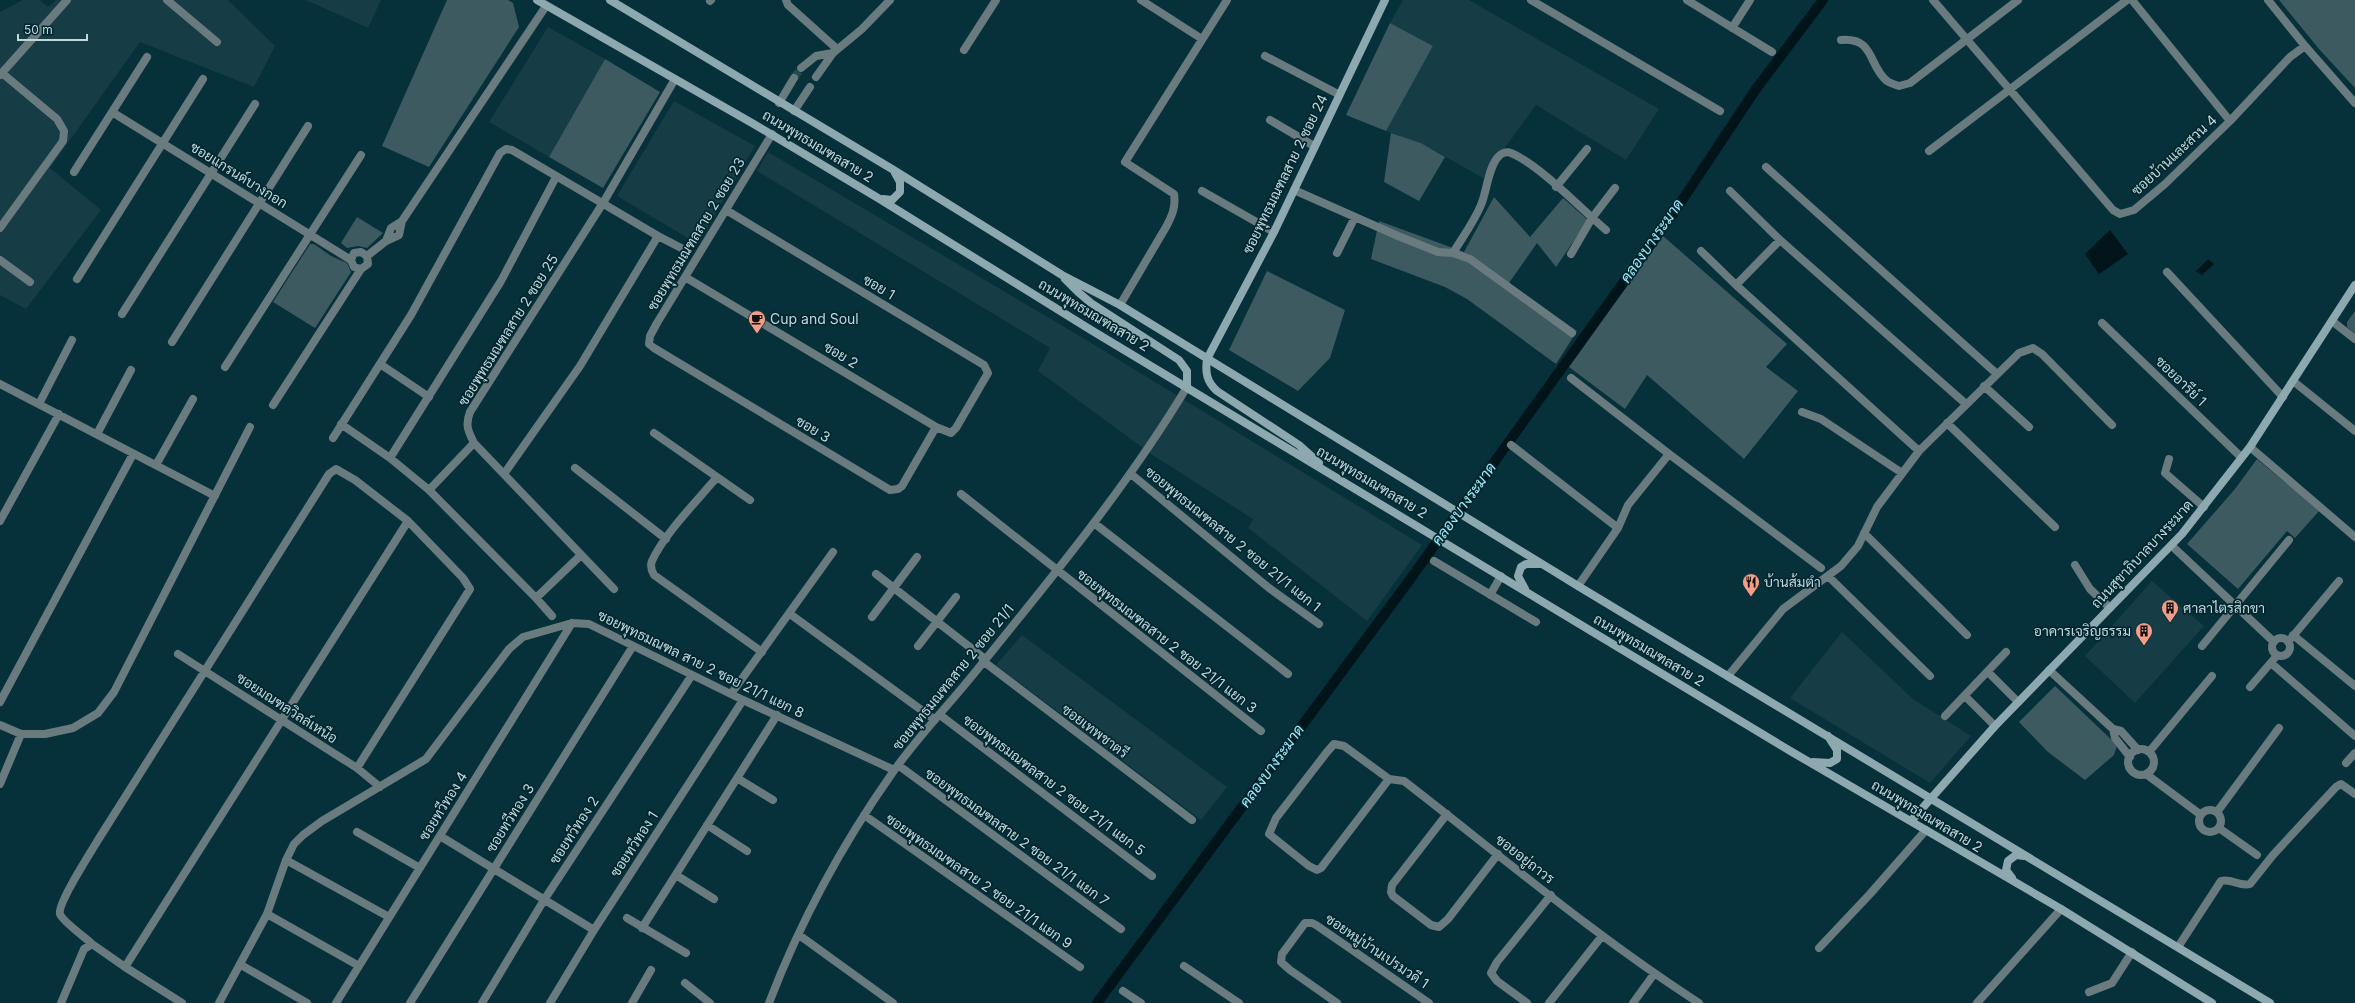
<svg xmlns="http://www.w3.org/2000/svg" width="2355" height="1003" font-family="Inter,Sarabun,sans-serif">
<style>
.built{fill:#163c45}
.green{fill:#3d5a61}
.water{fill:#00141a}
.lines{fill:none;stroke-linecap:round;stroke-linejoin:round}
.canal{stroke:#00141a;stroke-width:10}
.street-tunnel{stroke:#224a52;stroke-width:8;stroke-dasharray:8 4;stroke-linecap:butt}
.street{stroke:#6a7b7f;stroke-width:8}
.secondary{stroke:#8da8af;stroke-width:8}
.labels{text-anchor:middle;stroke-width:3.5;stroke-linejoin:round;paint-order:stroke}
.street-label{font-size:14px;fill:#c2d7dc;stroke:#00272f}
.poi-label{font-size:14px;fill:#c2d7dc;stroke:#00272f;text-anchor:start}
.water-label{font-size:15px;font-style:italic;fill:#a1e8f9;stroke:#00272f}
</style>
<rect width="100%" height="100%" fill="#06313a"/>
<!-- built -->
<path class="built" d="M23 0H40L48 7 56 0H228L275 46 254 87 140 42 50 168 101 210 26 309 0 295V12Z
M306 0H381L368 28Z
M1403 0H1469L1659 109 1626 160 1536 105 1483 178 1421 143 1386 131 1433 46 1390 23Z
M548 27 605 59 549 157 489 122Z
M674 101 755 146 698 244 617 196Z
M768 152 1083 338 1422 545 1367 621 1248 528 1253 519 1154 456 1038 371 1050 348 757 171Z
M2152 581 2204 626 2135 703 2085 656Z
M1842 632 1913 699 1971 736 1930 783 1790 698Z
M1022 635 1227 787 1201 820 996 665Z"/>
<!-- green -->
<path class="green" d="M447 0H508L513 3 519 27 429 167 382 146Z
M2279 0H2355V88L2319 49Z
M1390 23 1433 46 1386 131 1346 115Z
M605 59 660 92 603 188 549 157Z
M1391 133 1421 143 1445 157 1419 201 1384 182Z
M1494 197 1530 237 1563 198 1588 220 1556 267 1537 243 1509 283 1577 331 1556 364 1467 299 1445 287 1371 259 1379 221 1464 252Z
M357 217 383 233 367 248 358 246 347 248 341 243Z
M1663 236 1787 344 1766 367 1798 391 1744 459 1647 375 1625 409 1569 367Z
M310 244H314L331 256 347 263 351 272 315 328 273 302Z
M1267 271 1345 310 1330 358 1298 391 1229 350Z
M2355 311V334L2347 327V322Z
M2257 459 2319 511 2295 538 2287 531 2238 589 2187 544 2235 489Z
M2055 686 2117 745 2114 755 2085 780 2048 752 2019 722Z"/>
<!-- water -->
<path class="water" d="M2110 230 2128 254 2099 274 2085 254Z
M2208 259 2214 264 2202 275 2196 271Z"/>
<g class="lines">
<!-- canal -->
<path class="canal" d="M1097 1003 1406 585 1679 205 1756 89 1823 0"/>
<!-- street-tunnel -->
<path class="street-tunnel" d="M794 78 801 68"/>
<!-- street -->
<path class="street" d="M167 0 217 42
M786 0 788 5 837 49
M1141 0 1202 39
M1531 0 1720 111
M1687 0 1772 52
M1933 0 2113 210 2120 214 2134 210 2165 184 2230 121 2290 57 2305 46 2355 103
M2132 0 2230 121
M2268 0 2305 46
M710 1 711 0
M1732 28 1750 0
M1841 40C1875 37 1868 66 1887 81 1890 83 1896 85 1899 86L1910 83 2018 0
M964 50 996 0
M1265 56 1338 94
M801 68 816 56 833 53
M0 75 67 0
M816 77 833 53 862 29 890 0
M779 103 794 78
M794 111 810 87
M112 112 351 260 354 267 361 269 368 264 367 256 361 252 354 253 351 260
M1270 120 1314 146
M772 134 657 323 650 336 649 344 654 348 890 490 898 489 902 486 936 427
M1929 151 2127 0
M1766 167 1997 374
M74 172 147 57
M1556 187 1587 149
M1294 190 1398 236 1438 252 1453 253C1462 238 1474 222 1481 205 1487 191 1488 168 1498 157 1501 153 1507 151 1511 153 1540 165 1581 209 1606 230
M1202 191 1274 232
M1730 191 1780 240 1966 404
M0 228 63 141 64 131 57 119 2 73
M658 236 685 250
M1780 240 1736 285 1919 451
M386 241 391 228 402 221
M1701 251 1736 285
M1337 253 1355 217
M1453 253 1470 259 1572 333
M1571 254 1592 218 1615 188
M367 256 386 241 399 235 402 221 546 6
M0 260 30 282
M2167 272 2283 397
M685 277 936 427 951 433 956 428 988 373 984 365 726 210
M77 279 203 79
M1120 305 1166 227C1172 216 1176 207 1174 194L1125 162 1227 0
M122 314 255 104
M2332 321 2355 339
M2102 323 2241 457
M172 342 308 126
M380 364 429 397
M225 367 361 155
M1571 378 1669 454
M2293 381 2355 431
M0 384 215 496
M1984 386 2029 427
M39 404 72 340
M273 405 361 269
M1802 412 1821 419 1902 473
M1947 423 2055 527
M341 424 390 458 501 281 556 177
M654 433 717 477C698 500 664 534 652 561 650 566 651 570 654 575L762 652
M97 434 131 370
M333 438 411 315 500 153 506 149 512 150 658 236 580 366 504 474
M1511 445 1618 528
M2250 447 2355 537
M390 458 429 490 536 598 580 556
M2169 459 2165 473 2204 507
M156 465 193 399
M575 468 666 539
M1131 474 1269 588 1319 624
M717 477 750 500
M429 490 474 443
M961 494 1261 731
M0 521 59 414
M1094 523 1288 674
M1864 533 1967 635
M2172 546 2274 642
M1434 561 1536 622
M2075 565 2090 589 2110 608
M876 574 985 659
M1828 576 1930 676
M1578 586 1618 528 1628 505 1669 454 1821 568
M614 589 474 443C468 431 465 425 470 412L603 203 675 79
M1490 595 1501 576
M536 598 552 616
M790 614 935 720
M872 617 917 557
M2293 635 2355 686
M2272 647a9 9 0 1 1 18 0a9 9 0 1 1-18 0Z
M2288 642 2339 581
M918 646 956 597
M2202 646 2289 540
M178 654 357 768 380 787
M983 661 1192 820
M2271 663 2355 736
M2049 670 2113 729 2121 731 2138 750
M1988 672 2018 702
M1728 676 1783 609 1841 566 1858 546 1877 507 1919 451 2019 353 2033 348 2042 354 2112 425
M2250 687 2274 659
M731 694 833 552
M1965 696 1995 726
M0 702 133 454
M940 715 1152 876
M1945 716 2006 652
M0 725 21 734H45L73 728 98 713 114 692 250 427
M2113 729 2115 738 2130 757
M2128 762a13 13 0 1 1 26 0a13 13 0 1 1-26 0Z
M2149 752 2212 676
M2346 763 2355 753
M898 765 1121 929
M2146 774 2201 815
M737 778 773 800
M1389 779 1321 868 1317 870 1309 866 1269 834 1276 818 1327 752 1334 744 1344 746 1389 779 1404 781C1501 856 1595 936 1699 1003
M0 784 21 734
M2199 821a11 11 0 1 1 22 0a11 11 0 1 1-22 0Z
M2217 812 2279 728
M1447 814 1392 885 1391 892 1393 896 1431 925 1439 927 1448 919 1498 854
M864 815 1080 967
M707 825 747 851
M2219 828 2257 855
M357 832 420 868
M440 836 594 930
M286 860 389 917
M676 875 714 899
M267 914 359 966
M627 918 686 953
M642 928 777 715
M799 935 893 1003
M92 944C86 938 62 921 60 914 57 904 91 852 98 840L329 474 336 469 355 480 408 521 463 578 470 589 357 768
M2178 947 2221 881C2232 878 2239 887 2250 884L2273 855 2336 787 2341 784 2355 794
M1819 948 1870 894 1926 830
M241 965 307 1003
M1184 966 1239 1003
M125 967 408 521
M685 983 710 1003
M1123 991 1141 1003
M2089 992 2112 983 2132 952
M61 1003 84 949 92 944 125 967 182 1003
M219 1003 267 914 286 860 294 844 303 835 322 821 426 759 509 649 523 637 572 623 589 624 743 700 894 770
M336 1003 572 623
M410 1003 633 646
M482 1003 544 900 692 675
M550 1003 594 930 743 700
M632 1003 651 970
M769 1003C800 922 843 843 893 772 917 738 946 708 972 676 1048 582 1125 490 1187 387
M1337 1003 1290 970 1281 962 1282 954 1305 923H1312L1316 925 1429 1003
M1527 1003 1497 981 1491 973 1497 962 1551 895
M1549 1003 1602 936
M1633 1003 1654 974
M1977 1003 2061 909"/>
<!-- secondary -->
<path class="secondary" d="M537 0 752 123 878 198 1091 330 1792 752 2061 909 2212 1003
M610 0 892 169 1062 275 1120 305 1578 586 2270 1003
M883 199 892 200 900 192V182L895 173
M1065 279 1078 292 1091 303 1179 360 1187 371V387
M1319 463 1299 445 1217 391C1207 382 1205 373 1207 359L1274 232 1385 0
M1525 589 1518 576 1521 567 1526 564H1541
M1813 762 1830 763 1837 759V750L1828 736
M1911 821 1995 726 2182 534 2250 447 2355 285
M2012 878 2006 870 2008 861 2016 855 2024 856"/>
</g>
<!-- icons -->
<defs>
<g id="cafe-pin" transform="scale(0.9)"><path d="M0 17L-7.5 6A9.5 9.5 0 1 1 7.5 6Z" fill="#f49e89" stroke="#00272f"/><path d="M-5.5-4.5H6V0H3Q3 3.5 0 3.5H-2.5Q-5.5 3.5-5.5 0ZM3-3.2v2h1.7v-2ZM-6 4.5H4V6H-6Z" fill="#111"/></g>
<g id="restaurant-pin" transform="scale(0.9)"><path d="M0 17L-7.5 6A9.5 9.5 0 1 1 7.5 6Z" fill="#f49e89" stroke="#00272f"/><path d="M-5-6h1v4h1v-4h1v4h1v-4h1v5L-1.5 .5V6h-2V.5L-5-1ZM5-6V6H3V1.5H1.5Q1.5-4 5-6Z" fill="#111"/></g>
<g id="building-pin" transform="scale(0.9)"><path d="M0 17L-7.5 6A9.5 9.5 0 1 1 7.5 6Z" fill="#f49e89" stroke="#00272f"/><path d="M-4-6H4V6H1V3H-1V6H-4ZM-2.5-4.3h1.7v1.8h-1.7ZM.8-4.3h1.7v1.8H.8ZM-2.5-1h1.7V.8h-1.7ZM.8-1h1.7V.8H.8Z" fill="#111"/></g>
</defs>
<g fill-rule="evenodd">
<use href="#cafe-pin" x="757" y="319"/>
<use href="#restaurant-pin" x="1751" y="582"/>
<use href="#building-pin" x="2170" y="608"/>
<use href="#building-pin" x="2144" y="631"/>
</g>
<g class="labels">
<!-- street labels -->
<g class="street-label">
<text transform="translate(818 146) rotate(31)" y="5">ถนนพุทธมณฑลสาย 2</text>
<text transform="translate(2174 155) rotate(-43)" y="5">ซอยบ้านและสวน 4</text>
<text transform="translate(1285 174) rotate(-64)" y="5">ซอยพุทธมณฑลสาย 2 ซอย 24</text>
<text transform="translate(239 175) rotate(32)" y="5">ซอยแกรนด์บางกอก</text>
<text transform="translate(696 234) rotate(-59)" y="5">ซอยพุทธมณฑลสาย 2 ซอย 23</text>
<text transform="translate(879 287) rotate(31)" y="5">ซอย 1</text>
<text transform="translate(1094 315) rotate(31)" y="5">ถนนพุทธมณฑลสาย 2</text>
<text transform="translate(508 330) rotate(-58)" y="5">ซอยพุทธมณฑลสาย 2 ซอย 25</text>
<text transform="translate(841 355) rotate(31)" y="5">ซอย 2</text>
<text transform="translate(2181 381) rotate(44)" y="5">ซอยอารีย์ 1</text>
<text transform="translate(813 429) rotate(31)" y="5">ซอย 3</text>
<text transform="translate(1372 482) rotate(31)" y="5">ถนนพุทธมณฑลสาย 2</text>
<text transform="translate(1233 539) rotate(39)" y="5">ซอยพุทธมณฑลสาย 2 ซอย 21/1 แยก 1</text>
<text transform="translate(2142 554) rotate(-47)" y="5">ถนนสุขาภิบาลบางระมาด</text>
<text transform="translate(1167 641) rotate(38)" y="5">ซอยพุทธมณฑลสาย 2 ซอย 21/1 แยก 3</text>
<text transform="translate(1649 650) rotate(31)" y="5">ถนนพุทธมณฑลสาย 2</text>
<text transform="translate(701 664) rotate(26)" y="5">ซอยพุทธมณฑล สาย 2 ซอย 21/1 แยก 8</text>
<text transform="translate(953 677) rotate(-51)" y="5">ซอยพุทธมณฑลสาย 2 ซอย 21/1</text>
<text transform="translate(287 708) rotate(33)" y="5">ซอยมณฑลวิลล์เหนือ</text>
<text transform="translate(1095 731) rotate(37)" y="5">ซอยเทพชาตรี</text>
<text transform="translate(1054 785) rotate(37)" y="5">ซอยพุทธมณฑลสาย 2 ซอย 21/1 แยก 5</text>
<text transform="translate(443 806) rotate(-58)" y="5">ซอยทวีทอง 4</text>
<text transform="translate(1927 816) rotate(31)" y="5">ถนนพุทธมณฑลสาย 2</text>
<text transform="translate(510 818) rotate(-58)" y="5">ซอยทวีทอง 3</text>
<text transform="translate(574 830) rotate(-57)" y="5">ซอยทวีทอง 2</text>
<text transform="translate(1017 837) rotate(36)" y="5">ซอยพุทธมณฑลสาย 2 ซอย 21/1 แยก 7</text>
<text transform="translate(634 844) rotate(-57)" y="5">ซอยทวีทอง 1</text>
<text transform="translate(1525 859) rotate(38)" y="5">ซอยอยู่ถาวร</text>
<text transform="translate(979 881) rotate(35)" y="5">ซอยพุทธมณฑลสาย 2 ซอย 21/1 แยก 9</text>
<text transform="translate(1377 951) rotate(34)" y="5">ซอยหมู่บ้านเปรมวดี 1</text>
</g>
<!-- poi labels -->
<g class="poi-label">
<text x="770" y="324">Cup and Soul</text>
<text x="1764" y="587">บ้านส้มตำ</text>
<text x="2183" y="613">ศาลาไตรสิกขา</text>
<text x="2131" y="636" text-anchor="end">อาคารเจริญธรรม</text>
</g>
<!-- water labels -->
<g class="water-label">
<text transform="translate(1652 241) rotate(-55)" y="5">คลองบางระมาด</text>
<text transform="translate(1464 504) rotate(-54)" y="5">คลองบางระมาด</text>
<text transform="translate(1272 766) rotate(-54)" y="5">คลองบางระมาด</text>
</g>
</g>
<!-- scale -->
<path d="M18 34v6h69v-6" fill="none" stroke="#c2d7dc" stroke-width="2"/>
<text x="24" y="34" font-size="12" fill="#c2d7dc" stroke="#00272f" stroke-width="3" paint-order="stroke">50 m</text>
</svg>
